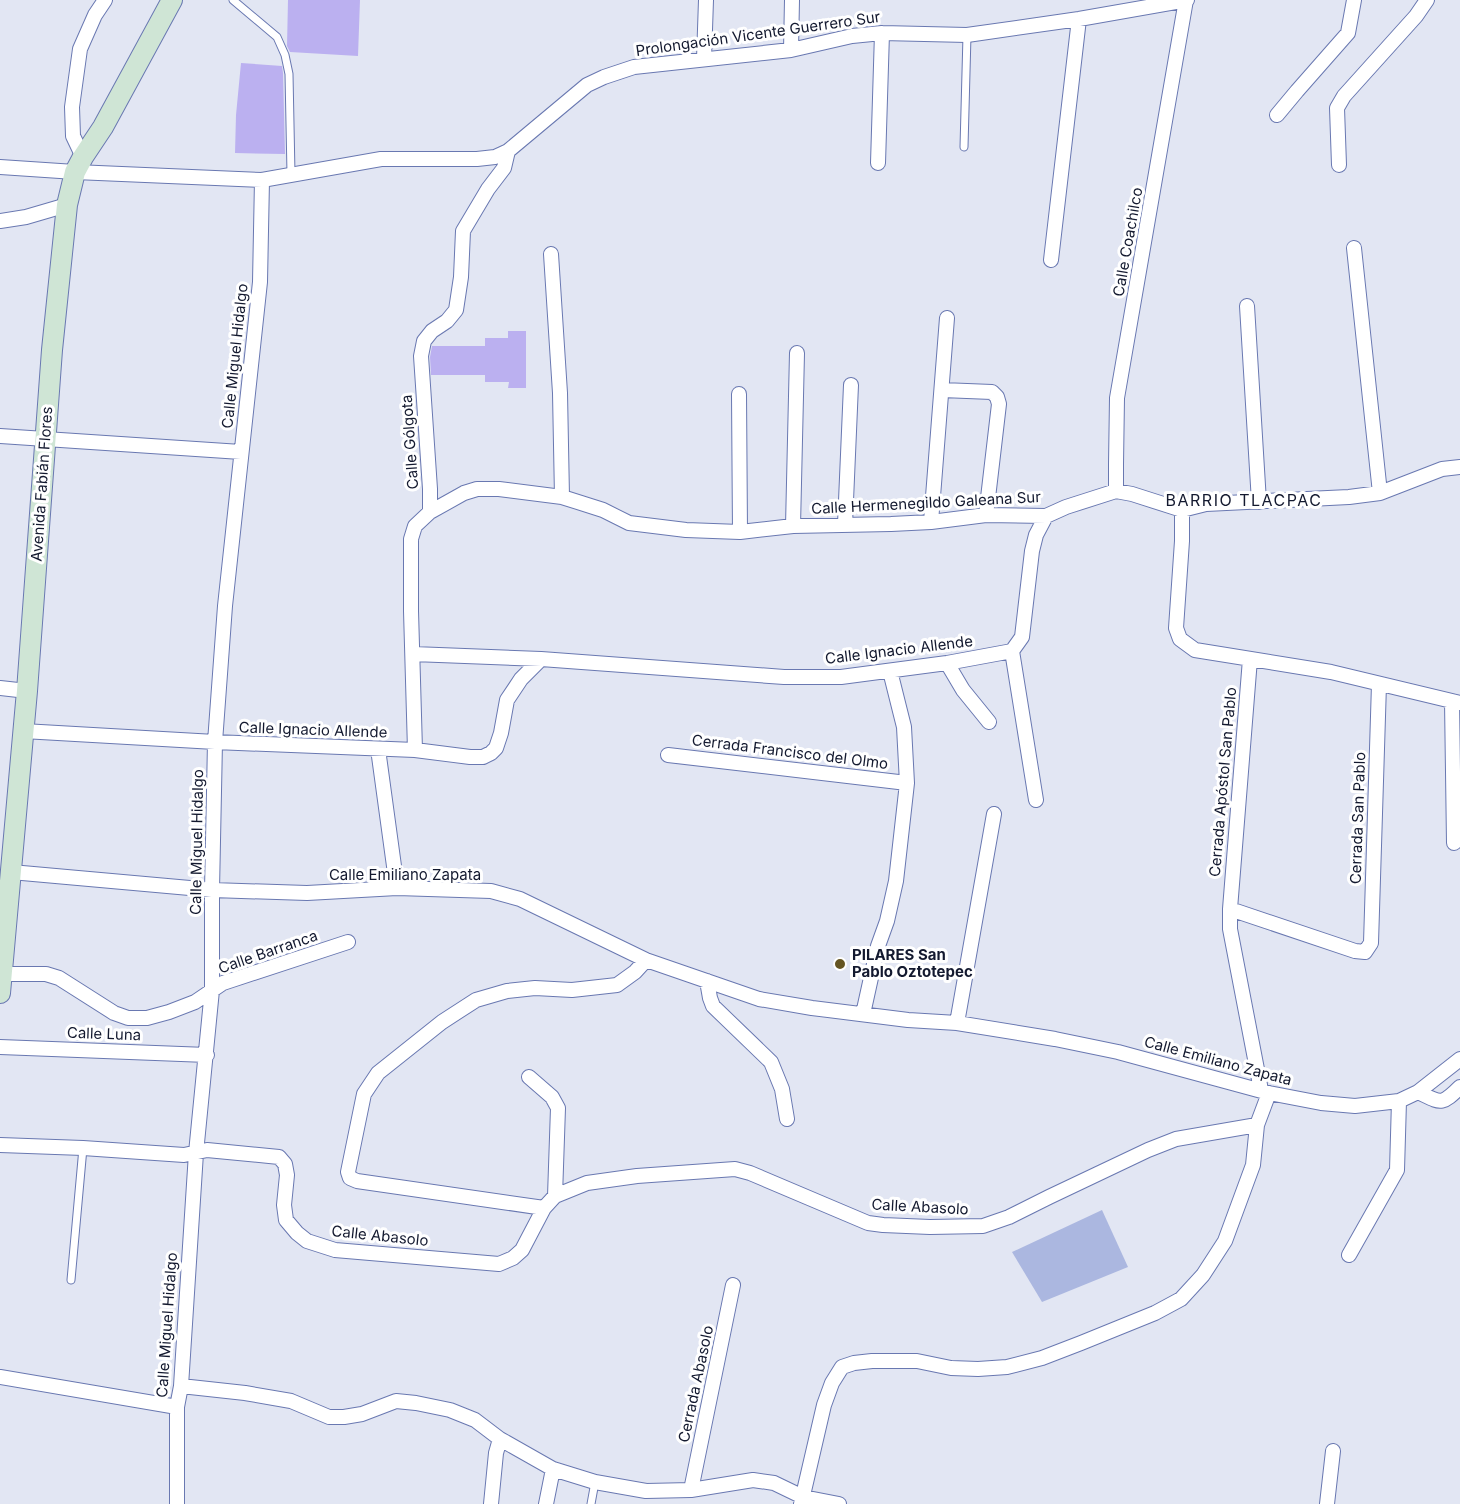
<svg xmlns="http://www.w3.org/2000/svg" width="1460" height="1504" font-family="Inter,sans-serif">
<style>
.green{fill:#abb7e0}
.building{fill:#bbb0f0}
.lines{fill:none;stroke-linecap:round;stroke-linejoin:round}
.service-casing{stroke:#6978b1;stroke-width:9}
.minor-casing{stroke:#6978b1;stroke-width:16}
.secondary-casing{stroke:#6978b1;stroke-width:22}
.service{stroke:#fff;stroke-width:7}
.minor{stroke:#fff;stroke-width:14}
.secondary{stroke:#cfe5d5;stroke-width:20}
.poi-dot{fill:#655522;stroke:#fff;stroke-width:2}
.labels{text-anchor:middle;stroke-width:6;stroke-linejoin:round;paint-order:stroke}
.street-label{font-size:15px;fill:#13192f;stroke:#fff}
.poi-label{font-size:15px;font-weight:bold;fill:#13192f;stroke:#fff;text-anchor:start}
.neighbourhood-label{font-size:16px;letter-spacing:1.5px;fill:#13192f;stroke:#fff}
</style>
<rect width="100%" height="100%" fill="#e2e6f3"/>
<!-- green -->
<path class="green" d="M1102 1210 1128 1267 1042 1302 1012 1252Z"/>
<!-- building -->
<path class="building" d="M288 0H360L358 56 290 52 287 46Z
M241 63 282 66 283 73 285 154 235 153 236 115Z
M508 331H526V388H508L509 382H485V375H431L430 357 432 346H485V338H508Z"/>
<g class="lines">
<!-- service casing -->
<g class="service-casing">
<path id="service" d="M233 0 277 37 285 55 289 74 291 174
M964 147 967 35
M71 1280 83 1148
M591 1504 595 1482"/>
</g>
<!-- minor casing -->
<g class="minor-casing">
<path id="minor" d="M791 50 792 0
M704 59 706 0
M1277 115 1297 91 1348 33 1354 0
M83 157 73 136 72 107 80 49 95 15 105 0
M878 163 882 33
M1339 165 1337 108 1344 96 1416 16 1427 0
M0 167 75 172 262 180 381 159H477L495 157 508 151 587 85 604 77 634 67 791 50 852 36 882 33 967 35 1079 19 1187 0
M0 221 26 217 67 205
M1354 248 1380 493
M551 254 560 393 562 497
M1051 260 1079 19
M1247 306 1259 502
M942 390 992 392 997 397 999 404 986 515
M739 394 740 532
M0 436 241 452
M1116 491V464L1117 398 1186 0
M1182 510V541L1176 628 1180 639 1195 650 1331 672 1460 703
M430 512 464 493 477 489H499L562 497 603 510 629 523 686 530 740 532 793 526 891 524 931 522 986 515 1046 516 1066 507 1116 491 1132 494 1182 510 1206 504 1349 497 1380 493 1442 469 1460 467
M931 522 947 318
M845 524 851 385
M793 526 797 353
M1012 651 1036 800
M413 654 541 659 784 677H841L947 663 1012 651 1022 637 1032 551 1036 535 1046 516
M1250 659 1230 909V929L1261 1090
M947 663 963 690 989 722
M0 688 27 691
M1452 701 1454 843
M23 731 215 742 415 750 470 757H483L491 753 496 748 501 733 507 700 521 679 541 659
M378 749 397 888
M415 750 411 611V539L415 526 430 512V489L421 356 424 341 432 331 447 321 456 310 461 277 463 231 488 189 504 168 508 151
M668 755 907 783
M11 872 212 890 307 893 397 888 491 891 520 899 646 960 759 999 812 1008 908 1020 957 1023 1055 1039 1118 1052 1269 1093 1321 1103 1355 1106 1399 1101 1418 1092 1460 1059
M1230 909 1355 951 1365 952 1371 943 1379 684
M2 974H46L59 978 114 1013 128 1018H147L169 1012 195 1002 223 983 348 942
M707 981 710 998 713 1006 771 1062 782 1089 787 1119
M863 1014 878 946 887 921 896 881 907 783 904 727 890 671
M957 1023 994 814
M0 1047 207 1055
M529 1077 552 1097 558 1108 555 1196
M1418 1092C1441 1103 1441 1106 1460 1087
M0 1145 83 1148 184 1155 207 1150 279 1157 285 1164 287 1175 284 1205 286 1220 297 1233 307 1241 335 1250 499 1264 513 1258 522 1250 544 1208 555 1196 587 1183 637 1176 735 1169 750 1173 868 1223 883 1225 930 1227 983 1226 1009 1217 1049 1197 1148 1150 1176 1139 1257 1125
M544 1208 357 1181 350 1178 348 1172 364 1094 378 1073 442 1022 476 1000 507 991 535 988 572 990 617 985 635 972 646 960
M1349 1255 1397 1170 1399 1101
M0 1377 177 1407
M181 1386 245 1393 291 1401 329 1417H344L362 1414 396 1401 416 1403 450 1410 475 1420 500 1439 553 1469 595 1482 646 1491 691 1490 753 1480 774 1483 803 1497 839 1504
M691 1490 733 1285
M177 1504V1407L181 1386 196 1153 212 990V890L215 742 225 606 260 282 262 180
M491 1504 496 1453 500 1439
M546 1504 553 1469
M801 1504 824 1405 832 1383 842 1367 854 1363 872 1361H917L951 1368 978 1369 1007 1367 1042 1358 1081 1343 1155 1313 1181 1299 1203 1275 1225 1241 1253 1165 1257 1125 1269 1093
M1327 1504 1333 1451"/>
</g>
<!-- secondary casing -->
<g class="secondary-casing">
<path id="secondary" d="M0 993 27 691 52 350 67 205 75 172 83 157 103 127 172 0"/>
</g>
<!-- service -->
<use href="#service" class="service"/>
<!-- minor -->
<use href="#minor" class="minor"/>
<!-- secondary -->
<use href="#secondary" class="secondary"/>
</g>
<!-- markers -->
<circle class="poi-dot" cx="840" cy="964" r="6"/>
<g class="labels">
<!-- street labels -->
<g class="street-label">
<text transform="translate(758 34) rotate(-8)" y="5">Prolongación Vicente Guerrero Sur</text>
<text transform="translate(1128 242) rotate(-80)" y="5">Calle Coachilco</text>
<text transform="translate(235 356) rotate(-84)" y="5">Calle Miguel Hidalgo</text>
<text transform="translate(410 442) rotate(-94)" y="5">Calle Gólgota</text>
<text transform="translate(42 484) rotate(-86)" y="5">Avenida Fabián Flores</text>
<text transform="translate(926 503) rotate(-3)" y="5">Calle Hermenegildo Galeana Sur</text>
<text transform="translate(899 650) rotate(-7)" y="5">Calle Ignacio Allende</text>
<text transform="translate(313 730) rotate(2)" y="5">Calle Ignacio Allende</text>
<text transform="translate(790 752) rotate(7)" y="5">Cerrada Francisco del Olmo</text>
<text transform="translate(1223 782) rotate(-85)" y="5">Cerrada Apóstol San Pablo</text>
<text transform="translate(1358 818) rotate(-88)" y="5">Cerrada San Pablo</text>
<text transform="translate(197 842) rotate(-89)" y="5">Calle Miguel Hidalgo</text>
<text x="405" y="880">Calle Emiliano Zapata</text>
<text transform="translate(268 952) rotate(-19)" y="5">Calle Barranca</text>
<text transform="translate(104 1034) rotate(2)" y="5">Calle Luna</text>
<text transform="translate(1218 1061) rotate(15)" y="5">Calle Emiliano Zapata</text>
<text transform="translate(920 1207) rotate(3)" y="5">Calle Abasolo</text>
<text transform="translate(380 1236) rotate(6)" y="5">Calle Abasolo</text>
<text transform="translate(167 1325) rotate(-86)" y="5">Calle Miguel Hidalgo</text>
<text transform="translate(696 1384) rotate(-78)" y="5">Cerrada Abasolo</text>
</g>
<!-- poi labels -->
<g class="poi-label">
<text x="852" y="960">PILARES San<tspan x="852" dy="17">Pablo Oztotepec</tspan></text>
</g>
<!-- neighbourhood labels -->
<g class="neighbourhood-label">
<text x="1244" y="506">BARRIO TLACPAC</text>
</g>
</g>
</svg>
